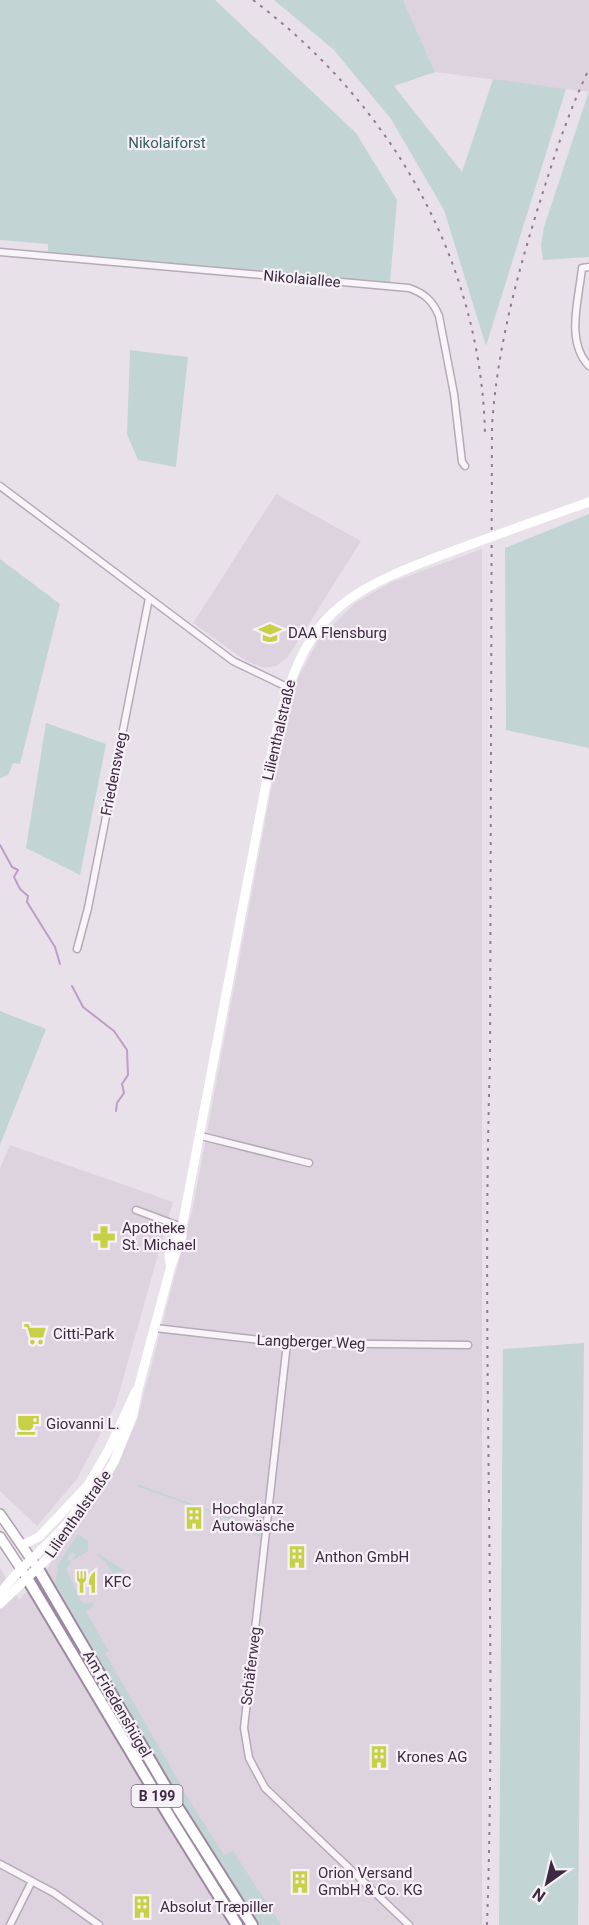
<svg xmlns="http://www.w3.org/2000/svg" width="589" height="1925" font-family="Roboto,sans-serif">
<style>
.built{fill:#ddd3df}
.green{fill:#c2d4d3}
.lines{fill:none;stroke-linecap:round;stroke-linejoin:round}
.stream{stroke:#be9ccb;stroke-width:2}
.street-casing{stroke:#b5aab8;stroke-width:9}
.primary-casing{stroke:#b2a0b6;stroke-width:12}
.highway-casing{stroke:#9c88a1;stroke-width:14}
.street{stroke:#f8f4f8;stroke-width:6}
.secondary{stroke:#fff;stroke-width:9}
.primary{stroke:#fff;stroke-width:9}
.highway{stroke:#fff;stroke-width:10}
.rail{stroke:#907a94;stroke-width:2;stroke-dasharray:3 6;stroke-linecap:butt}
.secondary-bridge{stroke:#fff;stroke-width:9}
.labels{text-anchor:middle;stroke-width:4.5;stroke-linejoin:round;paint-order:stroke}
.shield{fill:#f6f1f7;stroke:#756578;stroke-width:1.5}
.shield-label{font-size:14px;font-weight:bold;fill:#3e2942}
.park-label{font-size:15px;fill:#365d5e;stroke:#f6f1f7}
.street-label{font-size:15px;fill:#3e2942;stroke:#f6f1f7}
.poi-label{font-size:15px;fill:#3e2942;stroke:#f6f1f7;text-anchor:start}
</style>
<rect width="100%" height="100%" fill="#e8e1ea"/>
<!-- built -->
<path class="built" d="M403 0H589V90L588 92 435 72Z
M276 494 361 541 288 657 276 666 264 668 246 661 193 623Z
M482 549V1925H0V1568L19 1600 46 1570 111 1478 137 1420 193 1207 289 694 319 639 355 603 392 582Z
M10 1145 173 1202 116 1404 77 1479 37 1526 0 1491V1168Z"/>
<!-- green -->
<path class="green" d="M0 0H215L356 133 397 200 390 283 48 254V244L0 240Z
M274 0H403L435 72 394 86 462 172 493 79 566 89 486 346 444 210 391 119 334 50Z
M589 91V257L543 260 541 245 544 227Z
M130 350 188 357 176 467 138 460 127 434Z
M589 514V748L506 730 505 548Z
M0 559 60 604 20 764 13 763 8 775 0 778Z
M46 723 106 744 80 875 26 848Z
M0 1011 46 1029 0 1145Z
M584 1343 578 1925H499L503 1349Z
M139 1485 254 1526 256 1518 261 1520 260 1537 255 1535V1528L137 1486Z
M78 1534 88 1541V1551L72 1561 76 1555 71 1552 67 1559 71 1562 66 1569 81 1601 85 1604 92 1602 94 1606 86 1611 108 1650H111L105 1653 197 1813 224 1855 233 1851 281 1925H260L187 1810 55 1583 59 1563Z
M99 1554 125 1571 116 1573 119 1585 116 1587 107 1575 112 1572 105 1561 96 1555Z"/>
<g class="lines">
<!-- stream -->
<path class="stream" d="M0 845 12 867 18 870 14 877 20 889 28 896 27 902 55 947 60 964
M72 986 83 1007 114 1031 127 1050 128 1075 122 1084 124 1093 117 1103 116 1111"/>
<!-- street casing -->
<g class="street-casing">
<path id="street" d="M0 252 409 288C424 293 433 301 439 316L454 394 462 462 465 466
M589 267 582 268C579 299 565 341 589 366
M0 486 233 661 287 687
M77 949 88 908 149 598
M201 1136 309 1163
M136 1210 182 1227
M155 1328 287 1343 468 1345
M287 1343 244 1728 249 1758 265 1788 409 1925
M0 1864 54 1893 99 1925
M10 1925 32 1881"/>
</g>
<!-- primary casing -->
<g class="primary-casing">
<path id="primary" d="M0 1514 38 1569
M0 1537 27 1578"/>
</g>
<!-- highway casing -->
<g class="highway-casing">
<path id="highway" d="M38 1569 178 1808 252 1925
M27 1578 171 1819 237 1925"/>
</g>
<!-- street -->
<use href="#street" class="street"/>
<!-- secondary -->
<path class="secondary" d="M513 529 589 502
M171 1266C166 1251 172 1238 182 1227
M22 1545 39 1537 88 1485 109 1449 136 1391
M0 1594C24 1558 69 1535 86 1493
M0 1604 50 1556 92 1498 114 1462 133 1415 138 1389 171 1266 182 1237V1227L272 752C302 609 338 593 469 545"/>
<!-- primary -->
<use href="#primary" class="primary"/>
<!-- highway -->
<use href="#highway" class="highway"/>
<!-- rail -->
<path class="rail" d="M253 0C391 104 481 260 485 434
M487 1925C497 1637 481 1348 490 1060L492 426C497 351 515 283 537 211 552 163 567 115 589 69"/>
<!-- secondary-bridge -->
<path class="secondary-bridge" d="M469 545 513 529"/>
</g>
<!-- icons -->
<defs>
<g id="school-bare" transform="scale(1.8)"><path d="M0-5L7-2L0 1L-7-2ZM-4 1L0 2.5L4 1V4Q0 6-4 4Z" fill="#c8d145" stroke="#f6f1f7" stroke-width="2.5" paint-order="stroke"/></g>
<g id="pharmacy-bare" transform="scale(1.8)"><path d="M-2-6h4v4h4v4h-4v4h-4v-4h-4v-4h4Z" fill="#c8d145" stroke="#f6f1f7" stroke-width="2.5" paint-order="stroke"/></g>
<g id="supermarket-bare" transform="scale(1.8)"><path d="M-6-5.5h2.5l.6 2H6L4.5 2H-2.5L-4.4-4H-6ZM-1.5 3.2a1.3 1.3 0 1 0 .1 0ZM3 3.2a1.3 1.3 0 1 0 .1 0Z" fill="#c8d145" stroke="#f6f1f7" stroke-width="2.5" paint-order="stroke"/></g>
<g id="cafe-bare" transform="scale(1.8)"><path d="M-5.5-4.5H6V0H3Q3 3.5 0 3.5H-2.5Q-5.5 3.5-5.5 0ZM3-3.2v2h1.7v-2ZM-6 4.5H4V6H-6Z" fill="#c8d145" stroke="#f6f1f7" stroke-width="2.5" paint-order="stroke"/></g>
<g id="building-bare" transform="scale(1.8)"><path d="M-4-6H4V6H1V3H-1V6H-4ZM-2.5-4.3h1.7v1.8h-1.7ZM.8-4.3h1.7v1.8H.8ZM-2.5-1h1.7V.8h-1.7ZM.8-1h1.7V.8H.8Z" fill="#c8d145" stroke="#f6f1f7" stroke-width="2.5" paint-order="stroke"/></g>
<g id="restaurant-bare" transform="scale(1.8)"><path d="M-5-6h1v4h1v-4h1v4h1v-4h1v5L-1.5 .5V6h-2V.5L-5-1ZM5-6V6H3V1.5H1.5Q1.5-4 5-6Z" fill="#c8d145" stroke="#f6f1f7" stroke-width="2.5" paint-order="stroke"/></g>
</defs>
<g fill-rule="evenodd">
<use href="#school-bare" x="270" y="633"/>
<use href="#pharmacy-bare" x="104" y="1237"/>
<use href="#supermarket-bare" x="35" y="1334"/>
<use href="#cafe-bare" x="28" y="1424"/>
<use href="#building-bare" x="194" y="1518"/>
<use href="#building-bare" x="297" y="1557"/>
<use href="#restaurant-bare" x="86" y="1582"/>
<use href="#building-bare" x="379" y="1757"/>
<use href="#building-bare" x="300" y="1882"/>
<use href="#building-bare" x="142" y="1907"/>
</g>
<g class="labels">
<!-- shield labels -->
<rect class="shield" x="131.5" y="1785" width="51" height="22" rx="4.5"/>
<g class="shield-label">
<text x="157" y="1801">B 199</text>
</g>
<!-- park labels -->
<g class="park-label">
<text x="167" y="148">Nikolaiforst</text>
</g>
<!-- street labels -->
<g class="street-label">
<text transform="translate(302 279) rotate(5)" y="5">Nikolaiallee</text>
<text transform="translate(279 730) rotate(-77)" y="5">Lilienthalstraße</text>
<text transform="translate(114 774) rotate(-79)" y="5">Friedensweg</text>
<text transform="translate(311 1342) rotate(2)" y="5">Langberger Weg</text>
<text transform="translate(78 1514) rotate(-55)" y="5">Lilienthalstraße</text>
<text transform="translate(251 1666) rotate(-83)" y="5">Schäferweg</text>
<text transform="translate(117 1704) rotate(60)" y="5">Am Friedenshügel</text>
</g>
<!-- poi labels -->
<g class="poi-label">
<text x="288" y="638">DAA Flensburg</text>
<text x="122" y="1233">Apotheke<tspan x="122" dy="17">St. Michael</tspan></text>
<text x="53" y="1339">Citti-Park</text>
<text x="46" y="1429">Giovanni L.</text>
<text x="212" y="1514">Hochglanz<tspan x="212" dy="17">Autowäsche</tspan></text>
<text x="315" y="1562">Anthon GmbH</text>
<text x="104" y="1587">KFC</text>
<text x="397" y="1762">Krones AG</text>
<text x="318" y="1878">Orion Versand<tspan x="318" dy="17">GmbH &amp; Co. KG</tspan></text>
<text x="160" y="1912">Absolut Træpiller</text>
</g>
</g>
<!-- north arrow -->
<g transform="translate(547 1883) rotate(214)" stroke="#f6f1f7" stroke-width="4.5" paint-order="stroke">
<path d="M0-4.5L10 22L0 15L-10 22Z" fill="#3e2942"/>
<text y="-9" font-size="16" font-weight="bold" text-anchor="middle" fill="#3e2942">N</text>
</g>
</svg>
